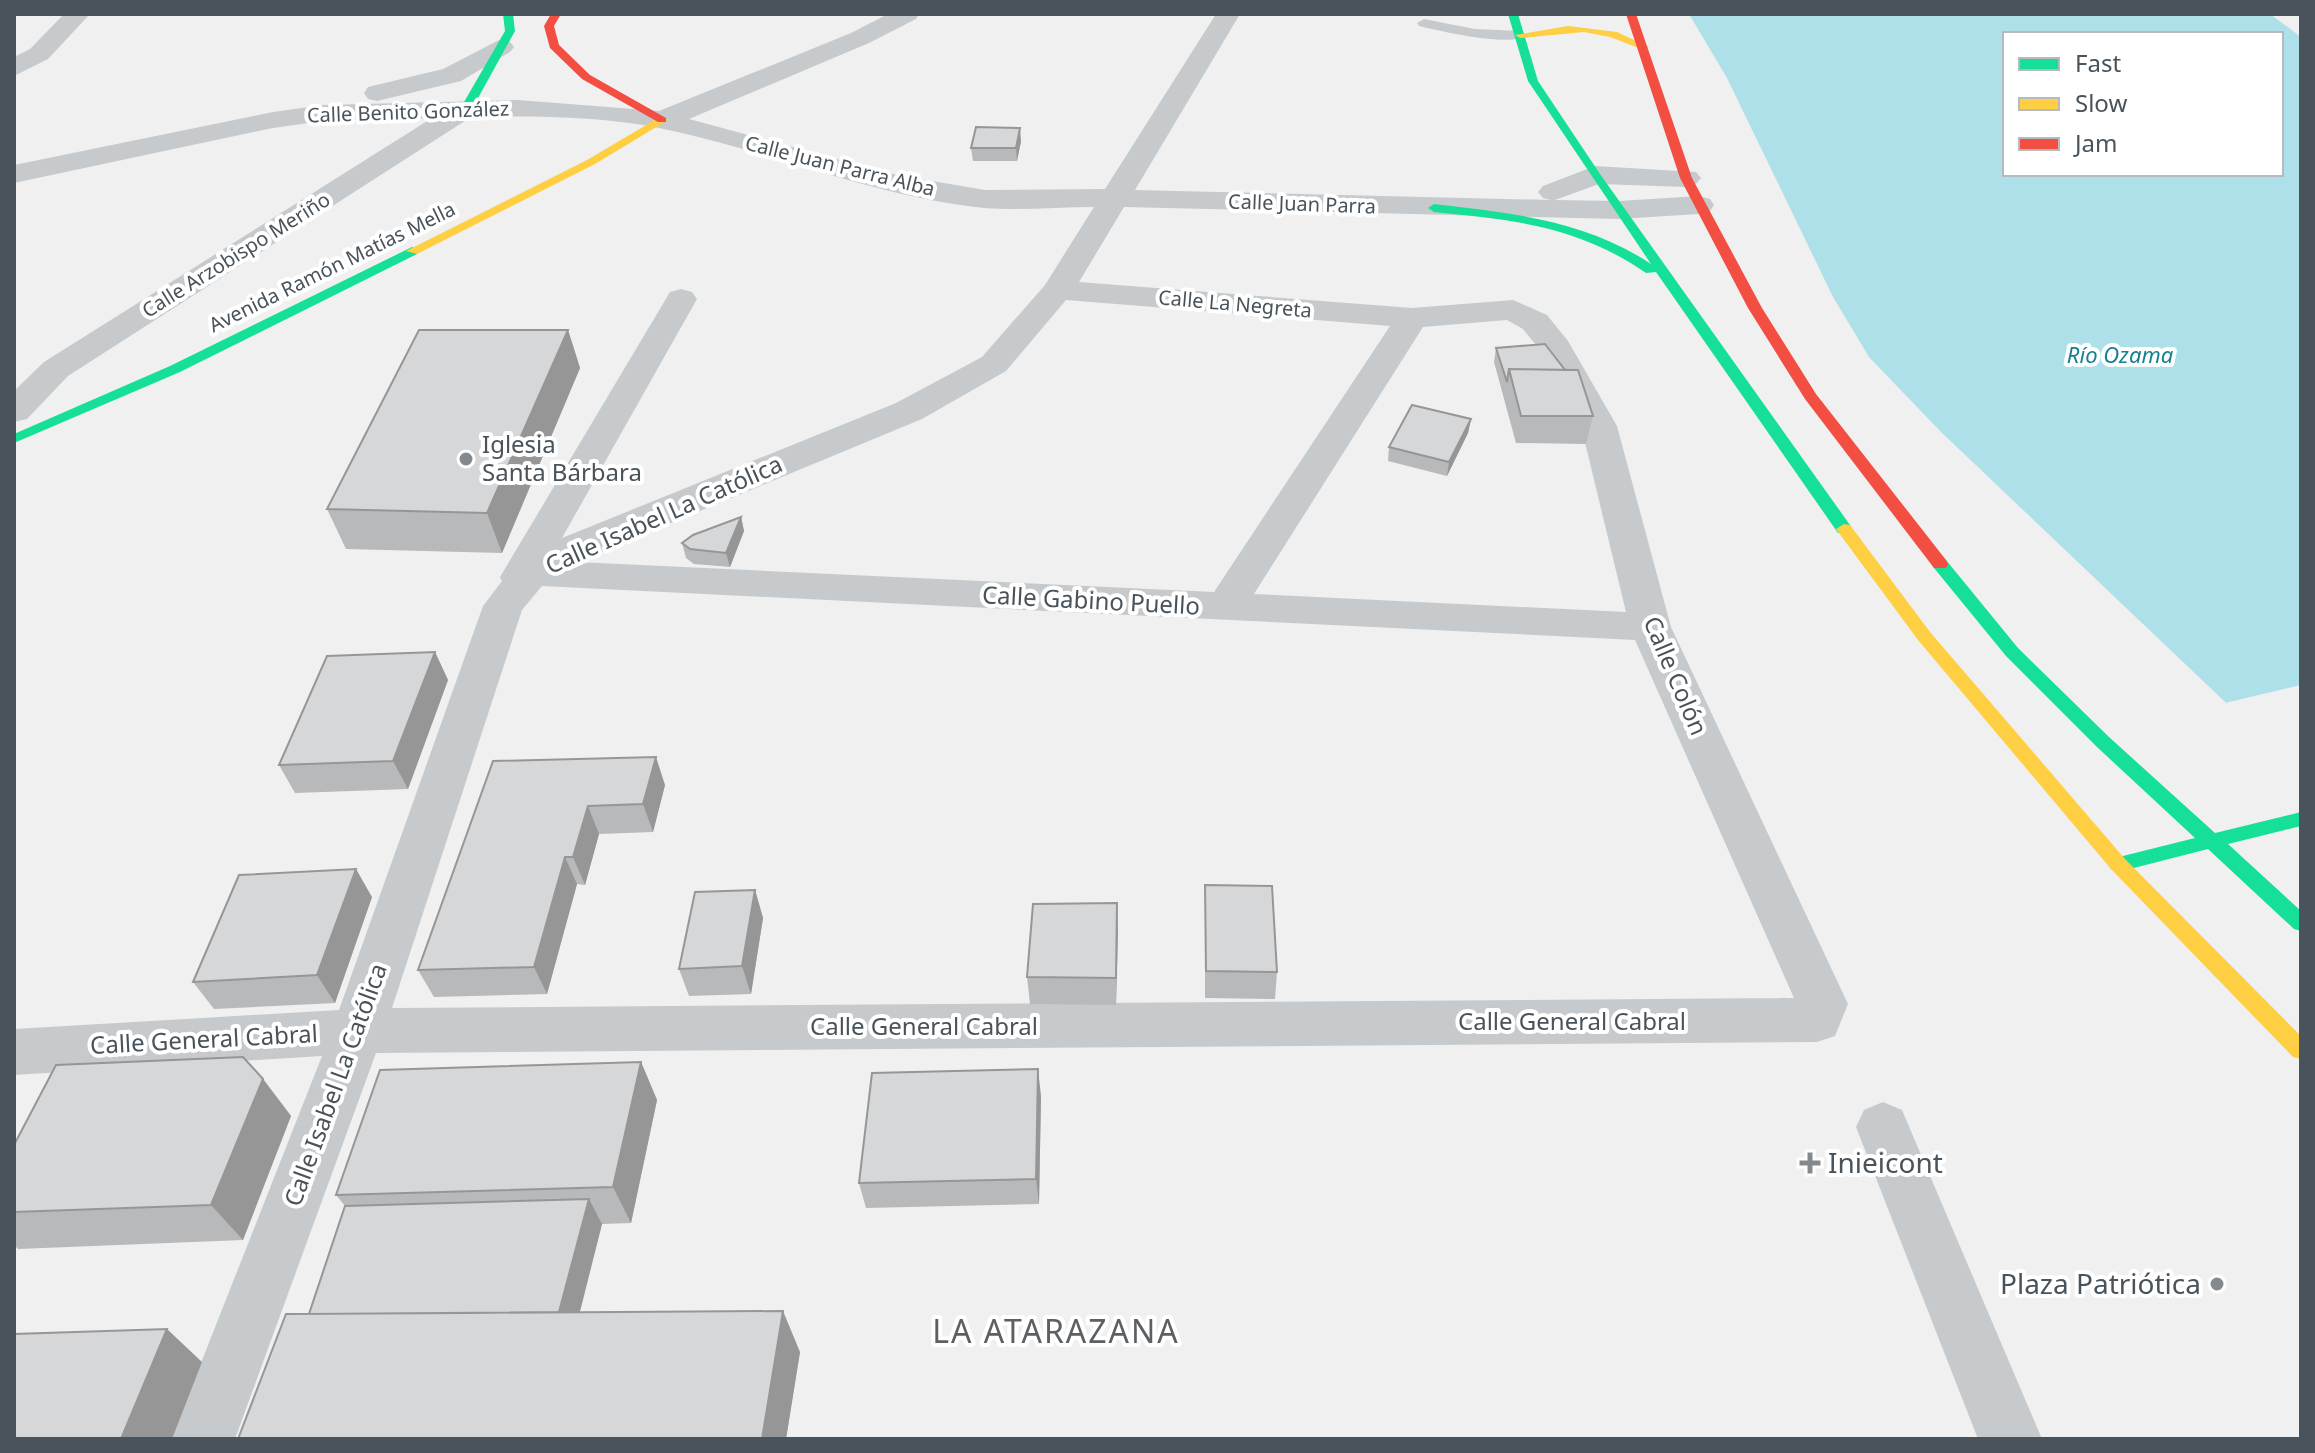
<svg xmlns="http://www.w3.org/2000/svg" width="2315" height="1453" font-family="'Noto Sans',sans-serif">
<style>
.water{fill:#ade0e9;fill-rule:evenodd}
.pier{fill:#f0f0f0}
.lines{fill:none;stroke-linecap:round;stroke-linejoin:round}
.lane{fill:#c7cacc;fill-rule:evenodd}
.street{fill:#c7cacc;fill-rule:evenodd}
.fast{fill:#16e098;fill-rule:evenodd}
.slow{fill:#ffcf43;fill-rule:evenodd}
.jam{fill:#f24e42;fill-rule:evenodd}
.wall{fill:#b8b9ba}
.shaded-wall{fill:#969697}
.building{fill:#d6d7d8;stroke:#969697;stroke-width:2}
.poi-dot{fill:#838a8f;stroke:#fff;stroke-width:3}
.labels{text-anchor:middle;stroke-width:8;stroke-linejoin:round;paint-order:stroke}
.far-street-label{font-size:20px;fill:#48535b;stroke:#fff}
.far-water-label{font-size:22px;font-style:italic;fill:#168092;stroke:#fff}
.poi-label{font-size:24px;fill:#48535b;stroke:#fff;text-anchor:start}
.street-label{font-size:24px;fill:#48535b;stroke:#fff}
.near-poi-label{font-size:28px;fill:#48535b;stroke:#fff;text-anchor:start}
.near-neighbourhood-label{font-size:32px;letter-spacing:2px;fill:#5c6063;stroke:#fff}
</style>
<rect width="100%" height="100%" fill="#f0f0f0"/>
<!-- water -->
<path class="water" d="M1689 14H2270L2301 37V774L1941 432 1869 357 1833 297 1727 78ZM2005 34H2281V174H2005Z"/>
<!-- pier -->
<path class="pier" d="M2301 685V778L2221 704Z"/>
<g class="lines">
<!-- lane -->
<path class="lane" d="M1424 19 1475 29 1520 31 1527 35C1510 48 1441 31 1419 26L1417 23Z"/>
<!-- street -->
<path class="street" d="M64 14H90L48 59 14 76V57L30 49Z
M888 14H919L916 19 869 43 689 119 897 175 985 190 1105 189 1216 14H1240L1135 190 1551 200 1543 198 1538 192 1543 186 1595 166 1696 172 1701 178 1696 184 1686 187 1599 184 1555 200 1619 201 1699 196 1710 199 1714 205 1710 211 1699 214 1619 219 1124 207 1079 282 1412 308 1513 300 1547 315 1568 341 1617 426 1671 627 1848 1004 1835 1036 1817 1042 376 1053 235 1439H171L322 1056 14 1075V1029L339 1010 483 606 502 581 500 577 670 292 681 289 692 292 697 299 562 538 896 403 982 357 1045 285 1094 207C1058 207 1020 211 984 208 873 197 768 150 659 128 599 116 533 116 471 117L68 376 27 419 14 422V391L44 362 432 118 323 121 273 128 14 183V165L273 112 323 105 518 100 659 111 851 33ZM1066 300 1390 326 1214 592 577 562 922 419 1006 371ZM1507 320 1523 329 1536 345 1581 426 1626 612 1254 594 1423 327ZM542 586 1635 640 1794 998 392 1008 522 610Z
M501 39 510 42 514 47 510 52 461 81 377 101 368 99 364 93 368 87 443 69Z
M1883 1102 1902 1110 2042 1439H1978L1856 1127 1864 1110Z"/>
<!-- fast -->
<path class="fast" d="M503 14H513L515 31 472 109 462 111 460 109 505 31Z
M1508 14H1518L1538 81 1600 174 1850 525 1852 529 1850 533H1838L1656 272 1646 273C1578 226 1514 220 1434 212L1428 208 1434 204C1511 213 1585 220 1651 264L1528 81Z
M412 247 418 251 417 254 180 372 14 443V434L170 366Z
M1940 559 1946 560 2018 648 2109 737 2215 833 2301 812V826L2228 844 2301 911V931L2294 929 2208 849 2118 872 2111 869 2108 864 2111 859 2195 838 2097 747 2006 656 1934 568 1932 564 1934 560Z"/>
<!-- slow -->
<path class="slow" d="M1568 26 1617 32 1649 47 1644 50 1610 37 1584 32 1520 38 1515 35Z
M658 118 668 120 595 164 417 254 406 251 587 160Z
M1844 524 1850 525 1930 632 2125 859 2301 1036V1059L2293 1057 2111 869 1918 640 1836 529Z"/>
<!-- jam -->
<path class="jam" d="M551 14H561L554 26 559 45 590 75 666 118V122H658L582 79 550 48 544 26Z
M1626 14H1636L1692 178 1762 308 1816 394 1946 560 1948 564 1946 568H1934L1805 399 1748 308 1680 178Z"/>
</g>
<!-- wall -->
<path class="wall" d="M1021 141 1017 161H973L971 148Z
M568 330 580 368 502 553 346 549 327 509Z
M1496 348 1593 416 1586 444 1516 443 1494 362Z
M1471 419 1468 433 1447 476 1388 461 1389 447Z
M741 517 744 531 730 567 694 564 686 558 682 543Z
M435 652 448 680 408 789 295 793 279 765Z
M493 761 665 785 653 832 599 834 585 885 577 884 547 994 434 997 418 970Z
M1205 885 1277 972 1275 999 1205 998Z
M755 890 763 918 751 994 689 996 679 969Z
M372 897 335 1003 214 1009 193 982Z
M1117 903 1116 1005 1030 1004 1027 977Z
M641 1062 657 1100 631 1223 602 1224 580 1312 800 1352 786 1439H238L309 1314 345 1206 336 1195Z
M263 1079 291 1116 243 1240 18 1249 14 1245V1145Z
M1041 1096 1039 1204 866 1208 859 1183Z"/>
<!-- shaded-wall -->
<path class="shaded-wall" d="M1020 128 1021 141 1017 161 1016 148Z
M568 330 580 368 502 553 487 513Z
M1471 419 1468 433 1447 476 1449 462Z
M741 517 744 531 730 567 726 553Z
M435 652 448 680 408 789 393 761Z
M656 757 665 785 653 832 643 804Z
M588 806 599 834 585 885 573 857Z
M565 857 577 884 547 994 534 967Z
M356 869 372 897 335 1003 317 975Z
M755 890 763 918 751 994 742 966Z
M1117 903 1118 931 1116 1005V978Z
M641 1062 657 1100 631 1223 613 1187Z
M1038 1069 1041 1096 1039 1204 1036 1179Z
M263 1079 291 1116 243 1240 211 1205Z
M589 1199 602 1224 569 1354 554 1331Z
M783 1311 800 1352 786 1439H762Z
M167 1329 202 1362 172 1439H121Z"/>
<!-- building -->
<path class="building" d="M976 127 1020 128 1016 148H971Z
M419 330H568L487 513 327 509Z
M1545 344 1565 370 1509 369 1507 382 1496 348Z
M1509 369 1578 370 1593 416H1521Z
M1412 405 1471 419 1449 462 1389 447Z
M741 517 726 553 690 549 682 543 693 535Z
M435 652 393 761 279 765 327 656Z
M656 757 643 804 588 806 573 857H565L534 967 418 970 493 761Z
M356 869 317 975 193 982 239 875Z
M1205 885 1272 886 1277 972 1206 971Z
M755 890 742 966 679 969 695 892Z
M1117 903 1116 978 1027 977 1033 904Z
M243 1057 263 1079 211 1205 14 1212V1145L56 1065Z
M641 1062 613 1187 336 1195 380 1070Z
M1038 1069 1036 1179 859 1183 872 1073Z
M589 1199 559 1312 309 1314 345 1206Z
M783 1311 762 1439H238L286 1314Z
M167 1329 121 1439H14V1334Z"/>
<!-- markers -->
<g class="poi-dot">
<circle cx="466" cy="459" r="8"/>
<path d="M1806 1151h8v8h8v8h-8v8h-8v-8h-8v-8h8z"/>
<circle cx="2217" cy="1284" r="8"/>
</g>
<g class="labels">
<!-- far-street labels -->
<g class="far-street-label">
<text transform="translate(408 112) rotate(-2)" y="7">Calle Benito González</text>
<text transform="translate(840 166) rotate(14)" y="7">Calle Juan Parra Alba</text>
<text transform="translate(1302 204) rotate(2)" y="7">Calle Juan Parra</text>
<text transform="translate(236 255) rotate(-32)" y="7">Calle Arzobispo Meriño</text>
<text transform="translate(332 267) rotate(-26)" y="7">Avenida Ramón Matías Mella</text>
<text transform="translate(1235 304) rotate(5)" y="7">Calle La Negreta</text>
</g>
<!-- far-water labels -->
<g class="far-water-label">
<text x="2120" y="363">Río Ozama</text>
</g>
<!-- poi labels -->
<g class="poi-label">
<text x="482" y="453">Iglesia<tspan x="482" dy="28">Santa Bárbara</tspan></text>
</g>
<!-- street labels -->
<g class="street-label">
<text transform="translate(664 515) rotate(-24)" y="8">Calle Isabel La Católica</text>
<text transform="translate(1091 601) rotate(3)" y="8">Calle Gabino Puello</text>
<text transform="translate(1675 676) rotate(67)" y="8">Calle Colón</text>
<text x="1572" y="1030">Calle General Cabral</text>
<text x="924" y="1035">Calle General Cabral</text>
<text transform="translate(204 1040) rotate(-3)" y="8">Calle General Cabral</text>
<text transform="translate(336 1085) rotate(-70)" y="8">Calle Isabel La Católica</text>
</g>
<!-- near-poi labels -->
<g class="near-poi-label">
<text x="1828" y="1173">Inieicont</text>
<text x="2201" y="1294" text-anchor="end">Plaza Patriótica</text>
</g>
<!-- near-neighbourhood labels -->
<g class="near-neighbourhood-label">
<text x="1056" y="1343">LA ATARAZANA</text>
</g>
</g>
<!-- border -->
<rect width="2315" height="1453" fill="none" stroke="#48535b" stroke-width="32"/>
<!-- legend -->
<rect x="2003" y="32" width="280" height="144" fill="#ffffff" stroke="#b6babd" stroke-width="2"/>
<rect x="2019" y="58" width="40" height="12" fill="#16e098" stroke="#b6babd" stroke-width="2"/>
<text x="2075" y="72" font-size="24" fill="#48535b">Fast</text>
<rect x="2019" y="98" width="40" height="12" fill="#ffcf43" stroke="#b6babd" stroke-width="2"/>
<text x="2075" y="112" font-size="24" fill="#48535b">Slow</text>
<rect x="2019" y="138" width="40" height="12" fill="#f24e42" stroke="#b6babd" stroke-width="2"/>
<text x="2075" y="152" font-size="24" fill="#48535b">Jam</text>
</svg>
